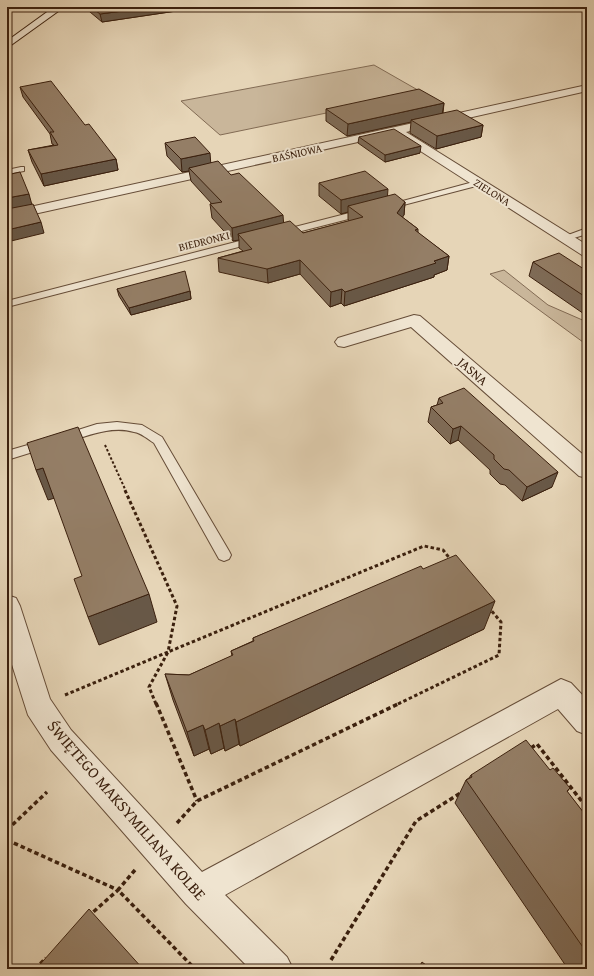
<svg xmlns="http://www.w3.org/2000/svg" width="594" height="976" font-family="'Gentium Book Plus',serif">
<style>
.green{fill:#c9b69a;stroke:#826b54}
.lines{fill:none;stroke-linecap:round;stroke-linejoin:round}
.lane-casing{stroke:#664d38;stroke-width:2}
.street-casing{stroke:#664d38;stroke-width:2}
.secondary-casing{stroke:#3b200e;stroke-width:2}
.path-far2{stroke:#3b200e;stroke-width:2;stroke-dasharray:2.5 2;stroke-linecap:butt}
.path-far1{stroke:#3b200e;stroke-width:3;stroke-dasharray:3.5 2.5;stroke-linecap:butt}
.path{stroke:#3b200e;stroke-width:3.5;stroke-dasharray:4.5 3;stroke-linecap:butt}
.lane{fill:#efe4d0;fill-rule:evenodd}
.street{fill:#efe4d0;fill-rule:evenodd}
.secondary{fill:#efe4d0;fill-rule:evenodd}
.wall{fill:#7f6c58;stroke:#3b200e}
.shaded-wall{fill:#685847;stroke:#3b200e}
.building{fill:#947e66;stroke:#3b200e}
.labels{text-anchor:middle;stroke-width:4;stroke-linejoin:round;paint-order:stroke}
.far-street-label{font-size:11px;fill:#3b200e;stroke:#efe4d0}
.street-label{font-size:13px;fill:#3b200e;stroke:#efe4d0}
.near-street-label{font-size:16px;fill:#3b200e;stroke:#efe4d0}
</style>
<rect width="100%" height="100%" fill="#e6d5b7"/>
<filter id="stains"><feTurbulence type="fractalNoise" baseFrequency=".005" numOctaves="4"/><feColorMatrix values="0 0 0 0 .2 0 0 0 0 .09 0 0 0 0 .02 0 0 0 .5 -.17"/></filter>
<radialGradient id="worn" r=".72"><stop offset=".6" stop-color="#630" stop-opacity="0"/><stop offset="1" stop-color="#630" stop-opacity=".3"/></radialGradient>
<!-- green -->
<path class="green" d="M374 65 423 93 220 135 181 101Z
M504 270 548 305 587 322V345L490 274Z"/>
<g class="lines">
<!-- lane casing -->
<g class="lane-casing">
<path id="lane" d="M21 167H24V171L7 174V170Z
M477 181H480V185L388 209 384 206Z
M365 209 368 210V214L282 236 278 233 279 231Z
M587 228V234L564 241 560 238Z
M255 237 258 238V242L7 307V301Z
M117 422 142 425 162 437 229 551 231 555 229 559 224 561 219 559 154 443C148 439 141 433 134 432 110 425 86 437 63 443L59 442 57 439 59 436 97 424Z
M45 440 49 441 51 444 49 447 7 460V451Z"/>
</g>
<!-- street casing -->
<g class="street-casing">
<path id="street" d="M587 85V91L406 132 587 245V257L582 255 394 134 7 220V212Z
M414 315 420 316 587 458V478L579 476 411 327 344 347 338 346 335 342 338 338Z
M7 595 16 598 20 606 50 699 71 730 202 872 561 679 571 683 587 700V735L577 731 558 709 225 895 287 957 293 969H250L186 904 51 750 28 715 7 649Z"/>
</g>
<!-- secondary casing -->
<g class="secondary-casing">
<path id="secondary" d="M54 7H64L7 48V41Z"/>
</g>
<!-- path-far2 -->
<path class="path-far2" d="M105 445 125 489"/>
<!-- path-far1 -->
<path class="path-far1" d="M65 695 168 652 177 606 124 488
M156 704 149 687 168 652 424 546 443 550 451 560
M398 704 499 655 501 622 490 609"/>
<!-- path -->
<path class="path" d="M156 703 197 801
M531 748 537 744 587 808
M177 823 197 801 400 703
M7 830 47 792
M7 840 118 890 91 914
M135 870 118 890 195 969
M331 960 416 821 462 792
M35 969 46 958"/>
<!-- lane -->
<use href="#lane" class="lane"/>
<!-- street -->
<use href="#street" class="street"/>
<!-- secondary -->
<use href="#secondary" class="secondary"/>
</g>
<!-- wall -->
<path class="wall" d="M84 7H186L187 8 182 9 183 10 102 22Z
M20 87 85 125 116 159 118 170 44 186 32 162 28 150 54 145 52 144 50 134 23 97Z
M444 103 443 113 483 125 481 137 436 149 410 133 411 122 347 136 326 121V109Z
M359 137 420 153 385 162 358 143Z
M165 143 211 163 231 175 283 222 303 233 349 221 348 219V212L341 214 319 196V183L387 196 405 202 404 215 402 217 418 229V233L449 256 447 270 434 275V277L344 306 341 303 330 307 300 274 268 283 219 272 218 258 243 251 239 248V240L233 241 212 218 210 204H212L191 181 189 171 182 172 167 156Z
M533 262 587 271V316L529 276Z
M117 289 190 291 191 299 131 315 119 296Z
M439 398 552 487 522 501 505 485 500 484 490 474V470L458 440 450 444 428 422 431 407 437 405Z
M423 569 484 629 240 746 239 744 225 751 224 748 211 754 209 749 194 756 173 700 165 674 189 675 232 656 231 651 253 641V638Z
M550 770 570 788 567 792 587 817V969H568L455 803 466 780 469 778 471 775Z"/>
<!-- shaded-wall -->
<path class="shaded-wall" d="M153 7H186L187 8 182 9 183 10 102 22 100 14Z
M444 103 442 115 411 120V122L347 136 348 124Z
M483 125 481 137 436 149 437 136Z
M421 146 420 153 385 162V155Z
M210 153 211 166 189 168V171L182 172 181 159Z
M116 159 118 170 44 186 41 174Z
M388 189 387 202 348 206V212L341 214V200Z
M29 194 32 205 7 210V198Z
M405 202 404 215 396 227 397 213Z
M283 215 284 228 238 234 239 240 233 241 232 228Z
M41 222 44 233 7 242V230Z
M449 256 447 270 434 275V277L344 306 345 292Z
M300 260V274L268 283 267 269Z
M342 289 341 303 330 307 331 292Z
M190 291 191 299 131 315 129 308Z
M461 426 458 440 450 444 453 429Z
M43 468 55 498 48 500 36 470Z
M558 472 552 487 522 501 527 487Z
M149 594 157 622 99 645 88 617Z
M495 601 484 629 240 746 236 722Z
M235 719 239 744 225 751 220 726Z
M219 723 224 748 211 754 205 730Z
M203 725 209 749 194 756 187 732Z"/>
<!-- building -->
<path class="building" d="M91 7H153L100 14Z
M51 81 85 125 89 124 116 159 41 174 28 150 58 145 50 132H54L20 87Z
M419 89 444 103 348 124 326 109Z
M457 110 483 125 437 136 411 120Z
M394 129 421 146 385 155 359 137Z
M195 137 210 153 181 159 165 143Z
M218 161 231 175 239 173 283 215 232 228 210 204 222 202 189 168Z
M365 171 388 189 341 200 319 183Z
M20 172 29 194 7 198V175Z
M395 194 405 202 397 213 418 229 415 230 449 256 434 261 436 263 345 292 342 289 331 292 300 260 267 269 218 258 252 249 238 234 290 221 303 233 363 217 348 206Z
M33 204 41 222 7 230V209Z
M559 253 587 271V298L533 262Z
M185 271 190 291 129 308 117 289Z
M464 388 558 472 527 487 509 470 504 469 494 459V455L461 426 453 429 431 407 443 403 439 398Z
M78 427 149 594 88 617 74 579 82 576 43 468 36 470 27 443Z
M456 555 495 601 236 722 235 719 220 726 219 723 205 730 203 725 187 732 165 674 189 675 233 655 231 651 254 641 253 638 421 566 423 569Z
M526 740 550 770 553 768 570 788 567 791 587 817V953L466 780 472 777 471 775Z
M89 909 143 969H36Z
M422 962 431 969H418Z"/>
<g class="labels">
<!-- far-street labels -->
<g class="far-street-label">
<text transform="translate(297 153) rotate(-12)" y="4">BAŚNIOWA</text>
<text transform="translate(492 192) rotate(32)" y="4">ZIELONA</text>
<text transform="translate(204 241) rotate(-14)" y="4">BIEDRONKI</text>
</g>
<!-- street labels -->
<g class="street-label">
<text transform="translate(473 371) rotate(41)" y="5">JASNA</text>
</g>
<!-- near-street labels -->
<g class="near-street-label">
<text transform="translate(127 810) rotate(49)" y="6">ŚWIĘTEGO MAKSYMILIANA KOLBE</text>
</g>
</g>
<!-- margin -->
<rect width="594" height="976" fill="none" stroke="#e6d5b7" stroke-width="24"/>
<rect x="8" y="8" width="578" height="960" fill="none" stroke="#3b200e" stroke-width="2"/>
<rect x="12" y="12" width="570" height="952" fill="none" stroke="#3b200e"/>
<rect width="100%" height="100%" filter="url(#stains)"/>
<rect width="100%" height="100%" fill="url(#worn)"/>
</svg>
